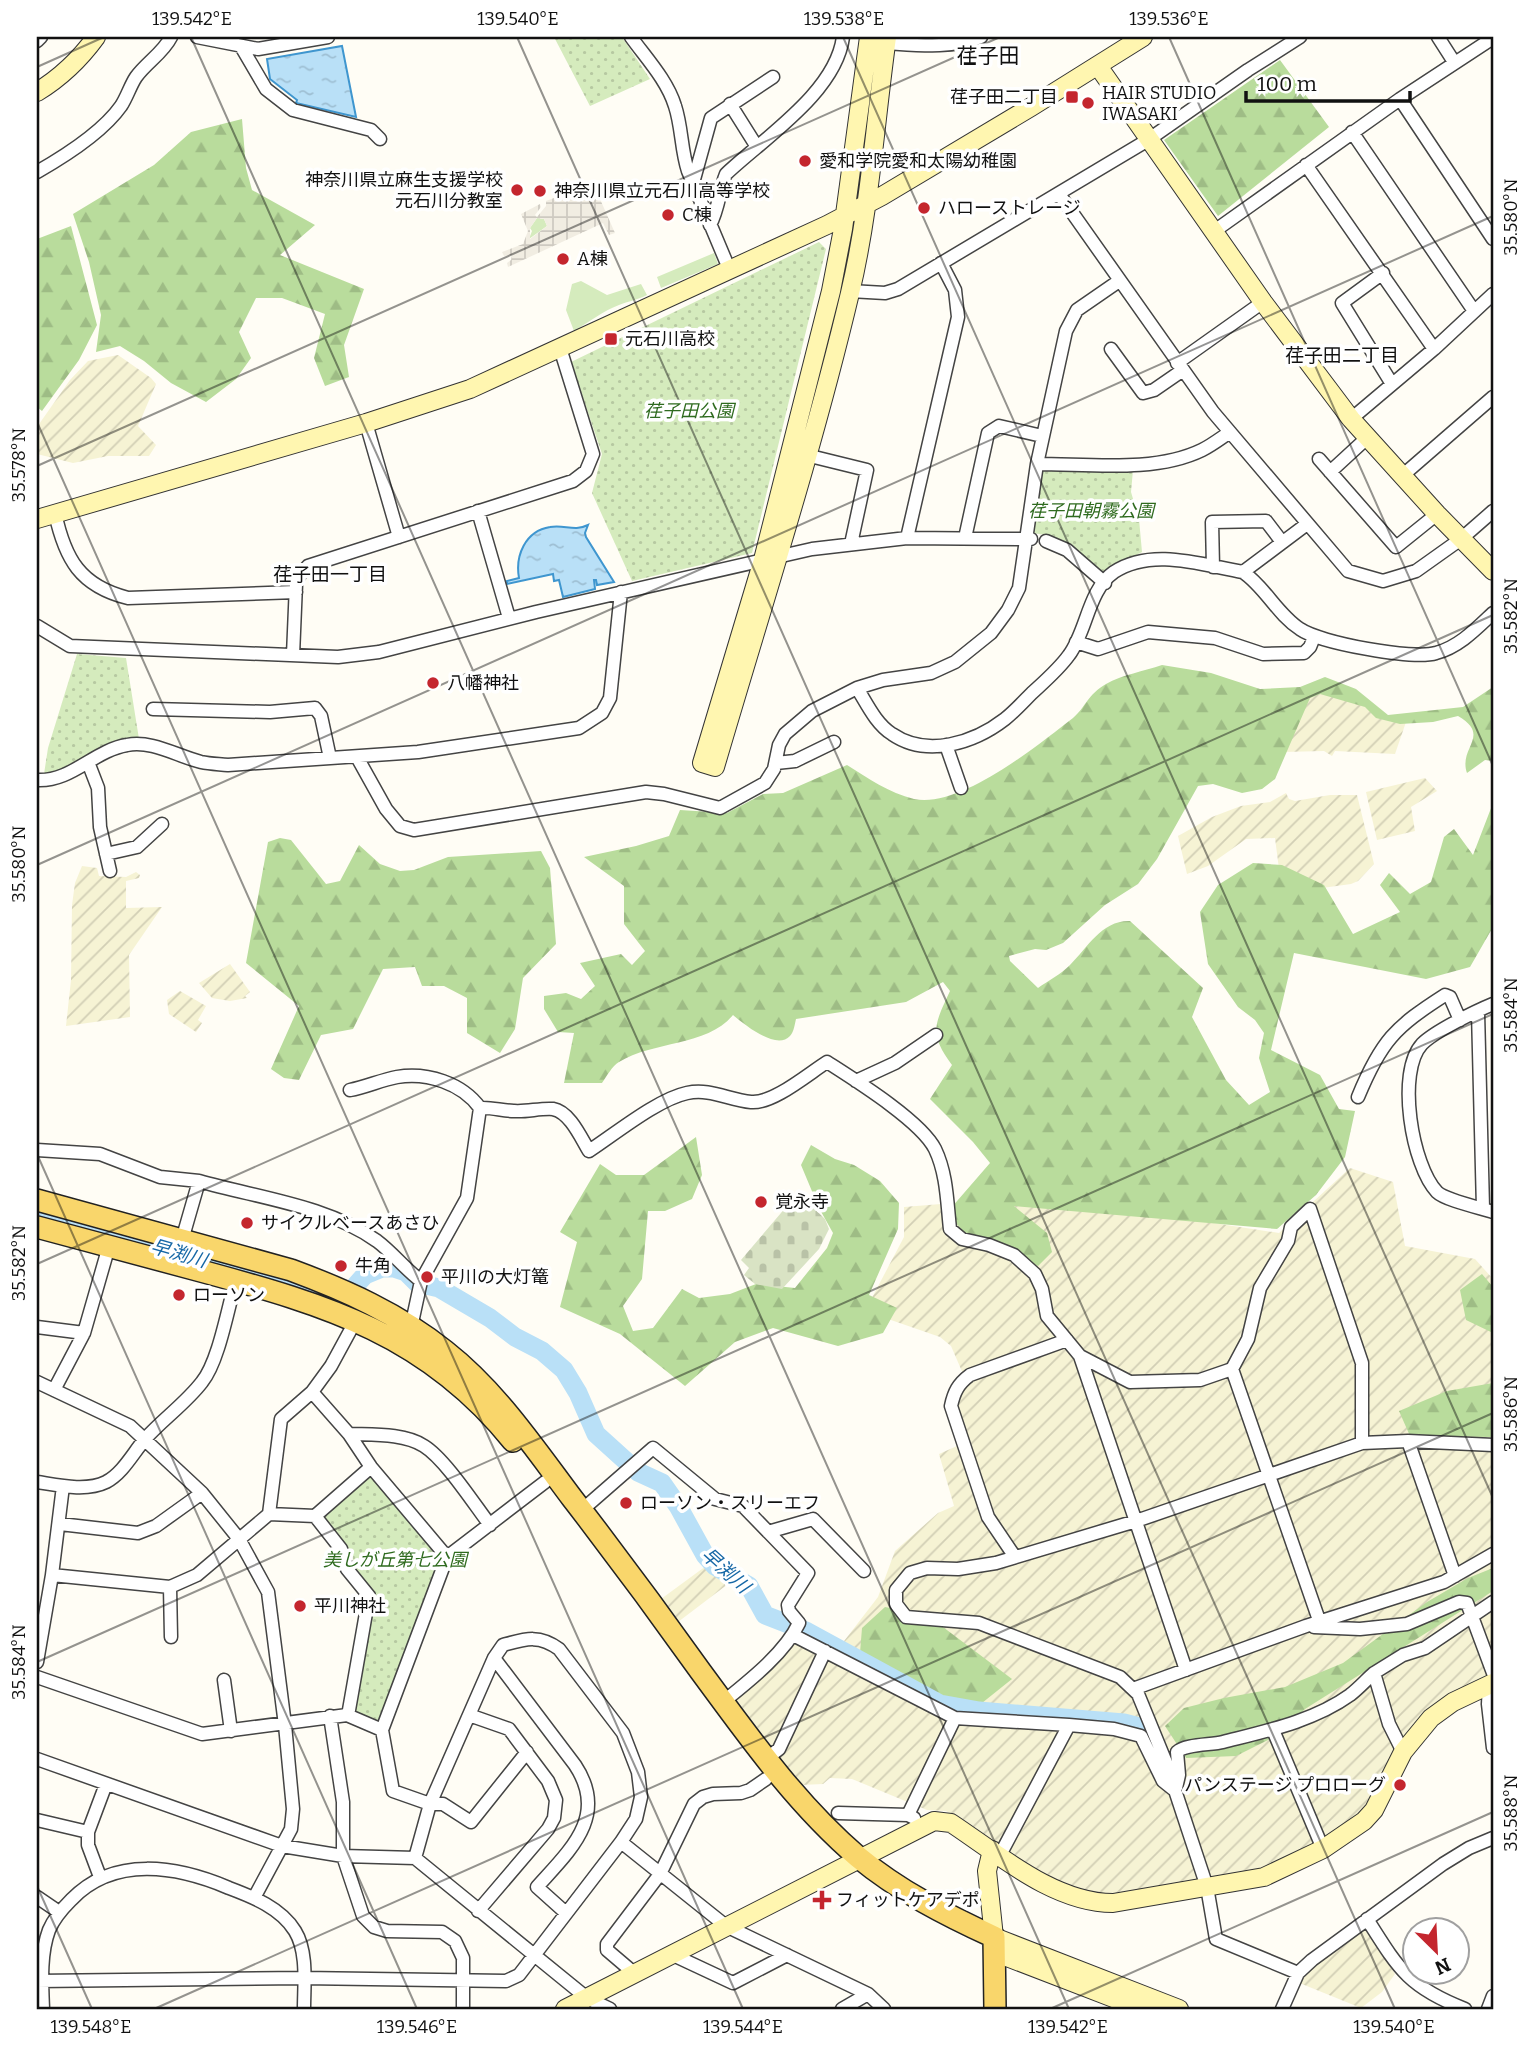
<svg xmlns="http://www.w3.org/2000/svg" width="1530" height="2046" font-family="Bitter,'Noto Sans JP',serif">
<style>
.farmland{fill:url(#farmland-furrows)}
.grass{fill:#d5ebbd}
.forest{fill:url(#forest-firs)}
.cemetery{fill:url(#cemetery-stones)}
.park{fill:url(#park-dots)}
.plaza{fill:url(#plaza-grid);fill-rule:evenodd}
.water{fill:url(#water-ripples);stroke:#3f96cf;stroke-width:2}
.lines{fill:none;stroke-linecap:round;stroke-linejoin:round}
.river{stroke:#b9e0f7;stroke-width:19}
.street-casing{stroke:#444;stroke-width:15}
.secondary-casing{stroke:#333;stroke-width:20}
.primary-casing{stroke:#222;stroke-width:24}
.street{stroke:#fff;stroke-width:12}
.secondary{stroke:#fff6b0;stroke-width:18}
.primary{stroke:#f9d66b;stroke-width:21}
.ticks{fill:none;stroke:#111;stroke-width:2;stroke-opacity:0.45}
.poi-dot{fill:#c4262e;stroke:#fff;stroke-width:2.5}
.labels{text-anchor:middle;stroke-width:7;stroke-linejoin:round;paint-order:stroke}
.poi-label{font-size:18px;fill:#111;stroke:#fff;text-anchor:start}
.park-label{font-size:18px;font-style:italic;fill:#2f6b1f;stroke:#fff}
.neighbourhood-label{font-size:19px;fill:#111;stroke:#fff}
.water-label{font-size:19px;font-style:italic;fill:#1768a6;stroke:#fff}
.quarter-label{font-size:21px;fill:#111;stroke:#fff}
.neatline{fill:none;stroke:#111;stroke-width:2.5}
.ticks-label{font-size:18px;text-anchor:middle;fill:#111}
</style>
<defs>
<pattern id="farmland-furrows" width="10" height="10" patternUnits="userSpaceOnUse" patternTransform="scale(1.75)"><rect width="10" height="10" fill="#f6f3d4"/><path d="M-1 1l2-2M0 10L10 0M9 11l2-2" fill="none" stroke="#d2cfb5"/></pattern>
<pattern id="forest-firs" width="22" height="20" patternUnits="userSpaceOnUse" patternTransform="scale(1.75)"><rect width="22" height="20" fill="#b9dc9c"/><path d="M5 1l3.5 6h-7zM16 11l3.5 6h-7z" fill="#9ebc85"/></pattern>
<pattern id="cemetery-stones" width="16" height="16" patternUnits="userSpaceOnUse" patternTransform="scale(1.75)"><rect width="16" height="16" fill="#d9e3c4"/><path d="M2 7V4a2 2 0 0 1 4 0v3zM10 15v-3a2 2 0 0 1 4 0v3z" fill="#b9c2a7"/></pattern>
<pattern id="park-dots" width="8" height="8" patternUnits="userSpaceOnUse" patternTransform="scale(1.75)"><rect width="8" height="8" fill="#d5ebbd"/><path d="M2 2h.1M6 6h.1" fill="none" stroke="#b6c8a1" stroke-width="1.8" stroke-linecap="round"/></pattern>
<pattern id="plaza-grid" width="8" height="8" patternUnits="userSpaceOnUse" patternTransform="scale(1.75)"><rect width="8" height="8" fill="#f1ede2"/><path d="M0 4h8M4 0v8" fill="none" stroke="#cecac1"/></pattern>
<pattern id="water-ripples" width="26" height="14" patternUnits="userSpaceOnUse" patternTransform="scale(1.75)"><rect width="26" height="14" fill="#b9e0f7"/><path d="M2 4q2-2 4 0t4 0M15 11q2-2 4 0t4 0" fill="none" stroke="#9ebfd3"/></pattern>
</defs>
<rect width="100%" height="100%" fill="#fffdf5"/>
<!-- farmland -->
<path class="farmland" d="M118 355 151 378 156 384 138 426 156 445 149 456H108L73 463 37 454V427L70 380 88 361Z
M1314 688 1368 704 1378 713 1406 722 1395 754 1335 751 1332 756 1324 751 1283 752Z
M1425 778 1437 791 1411 807 1415 831 1377 840 1366 792Z
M1286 793 1289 799 1295 801 1330 795H1357L1374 864 1358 881 1351 884 1322 888 1279 869 1275 838 1246 839 1208 866 1187 874 1178 836 1212 817 1241 806 1270 802Z
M82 866 97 868 99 876 126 877 136 872 140 875 139 878 126 881V908L162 907 129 955 130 1017 66 1026 71 980 72 905 75 883Z
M230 964 250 992 245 996 247 998 230 1001 212 998 199 983Z
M180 991 206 1006 198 1020 202 1023 196 1032 169 1014 167 1000Z
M1350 1168 1393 1182 1405 1246 1475 1259 1493 1279V1677L1441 1703 1369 1812 1350 1829 1269 1869 1096 1897 1041 1874 946 1811 927 1810 852 1779 830 1778 823 1784 801 1785 734 1697 793 1638 831 1658 878 1597 895 1551 938 1513 954 1506 939 1454 966 1442 956 1403 967 1383 951 1346 940 1337 865 1311 904 1237V1207L1038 1196 1279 1233Z
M706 1566 728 1584 678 1622 661 1599Z
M1363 1929 1367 1930 1395 1974 1382 1992 1361 2008 1297 1982 1329 1953Z"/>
<!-- grass -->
<path class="grass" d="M537 218 544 219 547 226 529 239 532 231 530 228Z
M849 234 852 235 841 305 779 534 830 322 842 286Z
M714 253 718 264 661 288 657 277Z
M581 281 607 295 641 284 647 295C638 300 628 301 619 305 603 311 589 322 574 331L566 310 572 284Z"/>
<!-- forest -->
<path class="forest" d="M1280 60 1329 127 1218 216 1164 140Z
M242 119 246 168 252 190 315 225 280 255 364 289 344 345 349 377 325 386 314 358 325 314 282 298H256L239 332 251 358 236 379 206 402 171 383 144 361 120 346 96 352 101 315 89 262 73 214 154 165 191 132Z
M71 226 97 325 79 360 42 411 37 407V239Z
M1162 665 1211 673 1260 689 1300 687 1325 677 1356 689 1388 715 1463 707 1493 687V761L1485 760 1467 773C1458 747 1492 736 1458 716L1433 722 1400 724 1376 718 1365 707 1320 694 1310 698 1275 779 1262 789 1242 793 1213 784 1198 786 1157 859 1138 884 1105 905 1063 943 1046 950 1035 949 1009 956 1010 961 1038 988C1048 981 1061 974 1070 965 1088 947 1102 920 1130 921L1203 988 1192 1017 1226 1080 1249 1105 1270 1092 1259 1058 1264 1033 1255 1020 1238 1007 1208 964 1200 912 1218 885 1253 863 1282 865 1324 885 1353 934 1400 912 1380 885 1389 873 1410 894 1431 882 1444 837 1454 829 1473 855 1493 803V927L1470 967 1426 979 1294 953 1271 1050 1320 1075 1339 1109 1355 1111 1345 1157 1316 1195 1277 1229 1014 1206 1047 1233 1052 1252 1038 1266 995 1242 964 1232 955 1222 951 1208 990 1163 973 1142 930 1099 952 1065C928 1033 935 1024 950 991L943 982 906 1002 796 1019C795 1023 794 1032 790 1036 776 1051 744 1024 733 1015 708 1046 653 1041 619 1062 612 1066 607 1076 602 1083H564L574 1033 558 1032 544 1009V996L566 993 581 999 595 986 580 963 621 954 632 965 645 951 624 924V886L584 857 636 846 669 836 680 810 727 813 763 794 783 793 847 765C868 778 889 793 914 799 959 809 1037 746 1073 718 1085 708 1088 694 1106 684 1122 675 1144 671 1162 665Z
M280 838 291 840 326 884 340 881 359 845 380 864 400 871 414 870 448 857 541 851 550 868 556 944 523 978 515 1029 500 1053 467 1033V998L444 986H422L415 967 383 969 353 1029 321 1035 299 1080 284 1078 271 1069 299 1006 246 963 268 842Z
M696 1137 702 1175 692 1199 665 1211H648L642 1279 623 1306 633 1331 653 1328 682 1289 699 1298 730 1294 756 1284 795 1288 827 1248 833 1233 819 1208 801 1165 811 1145 835 1159 854 1165 880 1181 899 1203 898 1229 869 1295 897 1308 883 1333 838 1346 773 1328 735 1342 685 1386 620 1334 560 1307 577 1242 560 1232 600 1164 616 1175H644Z
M1482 1274 1493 1287V1333L1466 1320 1460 1290Z
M1493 1383V1437L1410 1436 1399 1411 1447 1391Z
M1493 1568V1591L1305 1709 1280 1734 1236 1756 1186 1758 1165 1726 1184 1708 1224 1698 1285 1687 1343 1663 1427 1602 1468 1578Z
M885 1607 927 1615 1012 1679 977 1707 918 1689 860 1653 862 1628Z"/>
<!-- cemetery -->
<path class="cemetery" d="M798 1193 825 1219 829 1229 819 1249 782 1289 755 1284 744 1275 749 1268 741 1260Z"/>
<!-- park -->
<path class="park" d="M554 37H622L650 79 590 106Z
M819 242 826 249 752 553 632 581 592 493 602 454 571 362Z
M1042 469 1133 470 1131 492 1139 519 1142 552 1103 573 1099 568 1053 536 1032 533Z
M77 654 126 658 139 739C98 740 81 767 44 774L48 748Z
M371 1472 444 1558 381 1725 352 1713 374 1597 355 1572 352 1553 321 1518Z"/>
<!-- plaza -->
<path class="plaza" d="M594 180 597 189 596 190 615 233 609 235 603 223 508 267 507 263 511 260 512 255 504 256 502 252 523 244 528 231 521 214 540 204 541 207 535 215 537 217 546 206V201L567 193 570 198 580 194 585 196 589 191 585 184ZM537 218 544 219 547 226 530 239V228Z"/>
<!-- water -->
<path class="water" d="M342 46 356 117 296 103 297 100 270 79 267 59Z
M588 525 585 533 586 537 614 582 597 585 596 580H594L595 589 563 597 559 580 554 581 553 574 507 584V581L519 578C515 556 525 531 550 527 564 524 574 532 588 525Z"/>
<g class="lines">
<!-- river -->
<path class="river" d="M37 1213 322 1293
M356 1285 365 1275 382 1268H394L406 1272 417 1283 439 1288 490 1318 515 1337 542 1351 564 1370 578 1393 596 1434 638 1472 662 1483 678 1506 705 1555 715 1566 749 1586 765 1615 806 1631 940 1704 979 1711 1124 1723 1147 1729"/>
<!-- street casing -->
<g class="street-casing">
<path id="street" d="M197 37 258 49 328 37
M631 37C646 58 667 80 675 106 682 127 681 150 688 171L730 271
M1438 37 1454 62
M37 41 41 37
M886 43C918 45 951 49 981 37
M242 48 266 89 293 110 371 130 380 139
M1400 99 1493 239
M730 104 757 147
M1352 132 1474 311
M1306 165 1434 349
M37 172C65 156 102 133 121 106 127 97 130 86 136 77 147 62 163 53 171 37
M693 183 711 118 773 77
M1059 194 1213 412 1348 571 1383 581 1416 571 1461 539 1493 511
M710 225C719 208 719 191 726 174 764 138 836 92 843 37
M1213 232 1400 99 1493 38
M1383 273 1342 303 1392 384
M850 291 885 293 898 289 1148 140 1248 70 1300 37
M1111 349 1143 393 1154 390 1183 370
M1177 363 1263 302
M1351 419 1434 349 1493 294
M366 423 399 537
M806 455 867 470 851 544
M1319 459 1396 547 1437 514
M1037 464C1089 464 1155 473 1202 450 1212 445 1221 438 1230 432
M1330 472 1368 437
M1402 476 1493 397
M478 511 509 618
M55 513C65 559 80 586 128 598L296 592
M907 538 958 317 955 290 941 263
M965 538 988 433 999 426 1042 436
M1046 541 1067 550 1105 583
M1213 567 1212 522 1266 521 1282 542
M1243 572 1307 524
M37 626 70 646 338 657 379 652 536 612 812 549 907 538 1031 539
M1076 642 1098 649 1148 632 1215 638 1263 654 1304 653 1310 647 1314 637
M293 655 296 584 299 576 308 566 573 481 586 471 593 454 560 348
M857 688C867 704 876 724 892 734 927 758 974 743 1005 719 1015 711 1023 702 1032 693 1045 681 1059 669 1069 655 1087 631 1088 590 1114 572 1152 547 1202 565 1243 572 1265 587 1277 614 1300 629 1320 643 1414 660 1436 653 1459 647 1476 629 1493 613
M153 709 270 712 315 708 321 716 330 758
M946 745 961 788
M357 757 386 809 400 826 414 830 646 792 664 794 720 808 765 783 774 769 779 745 785 734 812 711 857 688 883 680 931 673 955 662 991 633 1008 610 1019 588 1037 464 1066 331 1077 310 1119 281
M88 762 98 788 100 827 110 871
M776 763 795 761 834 742
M37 780C71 782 95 750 127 745 152 740 177 756 201 762 210 764 219 764 228 765L418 752 579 728 602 713 610 698 621 592
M106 854 137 847 162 824
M1493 1004C1476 1011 1435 1031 1422 1044 1396 1072 1412 1166 1437 1192 1445 1200 1481 1208 1493 1212
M1478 1012 1483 1208
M856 1081 895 1063 936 1035
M350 1090C366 1087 381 1080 397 1077 427 1072 462 1083 480 1108L467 1198 421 1281 410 1332
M1358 1097C1381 1041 1395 1027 1445 995L1450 997 1460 1020
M480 1108C492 1107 502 1111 514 1111 527 1112 540 1108 553 1109 570 1112 581 1138 589 1151 615 1134 658 1099 687 1093 710 1088 729 1100 751 1102 773 1104 808 1074 827 1062 855 1080 921 1121 935 1149 947 1174 947 1202 950 1229L962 1239 989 1245 1014 1255 1035 1274 1042 1289 1047 1316 1080 1356 1186 1670
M37 1150 100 1154 160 1177 199 1181 182 1240
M199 1181C258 1198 326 1205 377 1241 393 1253 405 1269 421 1281
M37 1327 84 1333
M1080 1356 1130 1382 1200 1380 1232 1369 1248 1339 1260 1288 1288 1241 1291 1227 1310 1209 1362 1363V1443
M1232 1369 1320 1623
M37 1382 130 1426 202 1493 239 1539 268 1592 285 1725 293 1809 291 1829 254 1898
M54 1390 84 1333 109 1246
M312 1392 349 1434 371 1467 447 1557
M349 1434C372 1435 404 1433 424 1446 445 1459 474 1504 490 1525
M1408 1441 1455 1576
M37 1482C57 1485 86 1492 106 1482 123 1473 133 1453 145 1439 163 1419 186 1403 202 1382 219 1361 228 1307 236 1280
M582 1510 653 1448 715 1499 743 1506 808 1573 788 1605 789 1611 799 1623C785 1653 749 1681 723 1702
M269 1514 315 1516 371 1467
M315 1516 341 1549 347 1569 369 1596 349 1710 347 1715
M60 1524 138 1533 156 1526 202 1493
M768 1532 813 1519 864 1571
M1015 1557 988 1517 951 1406C954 1392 958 1384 970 1375L1067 1340
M52 1575 63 1486
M170 1587 171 1637
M1314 1627 1360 1629 1407 1624 1459 1602 1467 1603 1493 1673
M793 1635 955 1718 1069 1725 1000 1855
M494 1658 575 1765C609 1816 570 1850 537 1887L566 1913
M37 1662 52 1575 170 1587 197 1575 269 1514 281 1419 312 1392 331 1366 356 1320
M37 1677 202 1734 347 1715 382 1730
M224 1680 231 1731
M1489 1684 1488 1704 1493 1748
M1133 1689 1306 1626 1444 1582 1493 1554
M469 1715 509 1729 548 1781 556 1800 554 1818 548 1829 478 1911
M330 1716 343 1802V1856L363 1916 374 1927 387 1931 442 1932 455 1941 463 1958V2008
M1069 1725 1114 1729 1141 1736 1163 1781 1173 1789
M1273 1730 1323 1849
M527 1752 471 1822 443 1804H430L393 1791 382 1730 447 1557 545 1482
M1403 1752 1389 1724 1374 1673 1403 1655 1425 1648 1493 1602
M37 1759 282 1846 343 1856 415 1858 587 1998 610 2009
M766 1759 779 1749 825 1651
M1176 1788 1179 1775 1177 1752C1185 1744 1211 1745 1223 1742 1266 1731 1314 1721 1350 1695 1359 1688 1366 1680 1374 1673
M838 1813 908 1815 914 1818
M908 1815 955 1718
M37 1820 88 1832
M621 1842 726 1926 868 1994 884 2009
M100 1877 88 1845V1832L106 1784
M37 1897 59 1912
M1367 1919C1398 1968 1408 1987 1465 2009
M671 1954 733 1983 787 1955
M634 1973 607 1950V1944L660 1874 694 1804 703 1797 713 1794 741 1793 750 1790 766 1779
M1298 1973 1216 1939 1207 1887 1165 1760 1138 1694 1120 1677 979 1623 906 1617 896 1604V1590L910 1573 927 1568 958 1569 996 1563 1136 1521 1362 1443 1408 1441 1493 1445
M37 1981 303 1978 506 1981 519 1975 621 1842 636 1819 641 1797 638 1772 623 1733 559 1649C539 1634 525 1639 503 1645L494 1658 430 1804 415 1858
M43 2009C42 1984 40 1954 49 1930 54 1918 62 1909 71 1900 114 1855 177 1866 229 1888 253 1897 281 1908 295 1931 308 1952 304 1985 304 2009
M842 2009 868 1994
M1282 2009 1298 1973 1312 1960 1443 1864 1469 1848 1493 1838
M1488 2009 1493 1996"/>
</g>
<!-- secondary casing -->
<g class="secondary-casing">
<path id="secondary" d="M869 37 843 229 831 291 763 560 702 763 715 767C761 610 812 453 850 293 870 209 875 122 887 37
M1098 66 1263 302 1351 419 1437 514 1493 571
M37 92C60 78 80 59 96 37
M37 519 366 423 470 389 827 225 882 196 1031 107 1143 37
M992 1850 987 1871 994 1937 1179 2009
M994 1952 1142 2009
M565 2009 934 1821 951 1823C998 1854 1054 1903 1113 1903L1264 1877 1323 1849 1364 1821 1374 1810 1403 1752 1431 1718 1453 1702 1493 1683"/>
</g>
<!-- primary casing -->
<g class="primary-casing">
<path id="primary" d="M37 1200 291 1270C345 1290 399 1314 445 1351 496 1391 533 1446 572 1498 616 1555 659 1613 701 1672 749 1737 796 1804 858 1857 899 1891 946 1915 994 1937L995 2009
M37 1227C92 1242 147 1256 201 1271 327 1305 428 1335 513 1441"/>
</g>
<!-- street -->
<use href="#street" class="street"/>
<!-- secondary -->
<use href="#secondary" class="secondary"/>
<!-- primary -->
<use href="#primary" class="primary"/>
</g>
<!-- ticks -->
<path class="ticks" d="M191 37 1069 2009M517 37 1395 2009M843 37 1493 1498M1169 37 1493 766M37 67 104 37M37 422 743 2009M37 466 1000 37M37 865 1493 216M37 1154 417 2009M37 1264 1493 615M37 1662 1493 1014M37 1886 92 2009M154 2009 1493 1413M1050 2009 1493 1812"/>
<!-- markers -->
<g class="poi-dot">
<rect x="1065" y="90" width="14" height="14" rx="3.5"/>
<circle cx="1088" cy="103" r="7"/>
<circle cx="805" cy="161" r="7"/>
<circle cx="517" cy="190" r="7"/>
<circle cx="540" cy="191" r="7"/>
<circle cx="924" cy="208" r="7"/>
<circle cx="668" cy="215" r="7"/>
<circle cx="563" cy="259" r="7"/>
<rect x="604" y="332" width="14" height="14" rx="3.5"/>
<circle cx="433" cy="683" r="7"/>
<circle cx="761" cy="1202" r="7"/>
<circle cx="247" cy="1223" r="7"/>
<circle cx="341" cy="1266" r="7"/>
<circle cx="427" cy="1277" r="7"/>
<circle cx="179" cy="1295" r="7"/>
<circle cx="626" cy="1503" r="7"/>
<circle cx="300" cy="1606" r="7"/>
<circle cx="1400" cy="1785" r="7"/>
<path d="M818.5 1889.5h7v7h7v7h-7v7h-7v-7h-7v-7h7z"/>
</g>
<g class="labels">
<!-- poi labels -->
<g class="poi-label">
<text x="1102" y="99">HAIR STUDIO<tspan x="1102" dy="21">IWASAKI</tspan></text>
<text x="1058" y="103" text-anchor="end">荏子田二丁目</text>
<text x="819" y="167">愛和学院愛和太陽幼稚園</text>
<text x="503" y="186" text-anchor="end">神奈川県立麻生支援学校<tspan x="503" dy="21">元石川分教室</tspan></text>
<text x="554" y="197">神奈川県立元石川高等学校</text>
<text x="938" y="214">ハローストレージ</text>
<text x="682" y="221">C棟</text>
<text x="577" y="265">A棟</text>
<text x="625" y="345">元石川高校</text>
<text x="447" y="689">八幡神社</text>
<text x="775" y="1208">覚永寺</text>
<text x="261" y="1229">サイクルベースあさひ</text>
<text x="355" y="1272">牛角</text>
<text x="441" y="1283">平川の大灯篭</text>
<text x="193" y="1301">ローソン</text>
<text x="640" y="1509">ローソン・スリーエフ</text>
<text x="314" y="1612">平川神社</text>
<text x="1386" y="1791" text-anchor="end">パンステージ プロローグ</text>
<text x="836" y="1906">フィットケアデポ</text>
</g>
<!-- park labels -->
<g class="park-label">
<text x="689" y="417">荏子田公園</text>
<text x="1091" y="517">荏子田朝霧公園</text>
<text x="395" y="1566">美しが丘第七公園</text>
</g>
<!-- neighbourhood labels -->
<g class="neighbourhood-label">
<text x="1342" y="362">荏子田二丁目</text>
<text x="330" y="581">荏子田一丁目</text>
</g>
<!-- water labels -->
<g class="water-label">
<text transform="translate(179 1253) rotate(16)" y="7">早渕川</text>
<text transform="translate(726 1570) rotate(42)" y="7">早渕川</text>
</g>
<!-- quarter labels -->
<g class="quarter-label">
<text x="988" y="63">荏子田</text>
</g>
</g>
<!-- border -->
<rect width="1530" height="2046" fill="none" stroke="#ffffff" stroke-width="77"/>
<!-- north arrow -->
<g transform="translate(1436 1951) rotate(156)"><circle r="33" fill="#ffffff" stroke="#a0a0a0" stroke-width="2"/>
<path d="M0-5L12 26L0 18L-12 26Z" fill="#c4262e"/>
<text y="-10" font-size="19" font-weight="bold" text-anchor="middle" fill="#111111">N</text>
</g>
<!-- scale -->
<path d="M1246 91v10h164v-10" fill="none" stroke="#111111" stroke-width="3.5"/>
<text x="1257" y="91" font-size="21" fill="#111111" stroke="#ffffff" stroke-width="5" paint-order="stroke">100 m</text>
<rect x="38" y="38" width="1454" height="1970" class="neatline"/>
<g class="ticks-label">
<text x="192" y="25">139.542°E</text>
<text x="518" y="25">139.540°E</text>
<text x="844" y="25">139.538°E</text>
<text x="1169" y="25">139.536°E</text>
<text transform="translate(1511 217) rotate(-90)" y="6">35.580°N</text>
<text transform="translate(19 465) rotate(-90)" y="6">35.578°N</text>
<text transform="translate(1511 616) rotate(-90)" y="6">35.582°N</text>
<text transform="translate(19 864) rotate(-90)" y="6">35.580°N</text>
<text transform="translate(1511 1015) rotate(-90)" y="6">35.584°N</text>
<text transform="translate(19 1263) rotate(-90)" y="6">35.582°N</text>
<text transform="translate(1511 1414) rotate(-90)" y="6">35.586°N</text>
<text transform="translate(19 1662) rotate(-90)" y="6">35.584°N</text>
<text transform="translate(1511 1813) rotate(-90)" y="6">35.588°N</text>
<text x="91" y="2033">139.548°E</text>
<text x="417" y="2033">139.546°E</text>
<text x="743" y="2033">139.544°E</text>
<text x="1068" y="2033">139.542°E</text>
<text x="1394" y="2033">139.540°E</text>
</g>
</svg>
